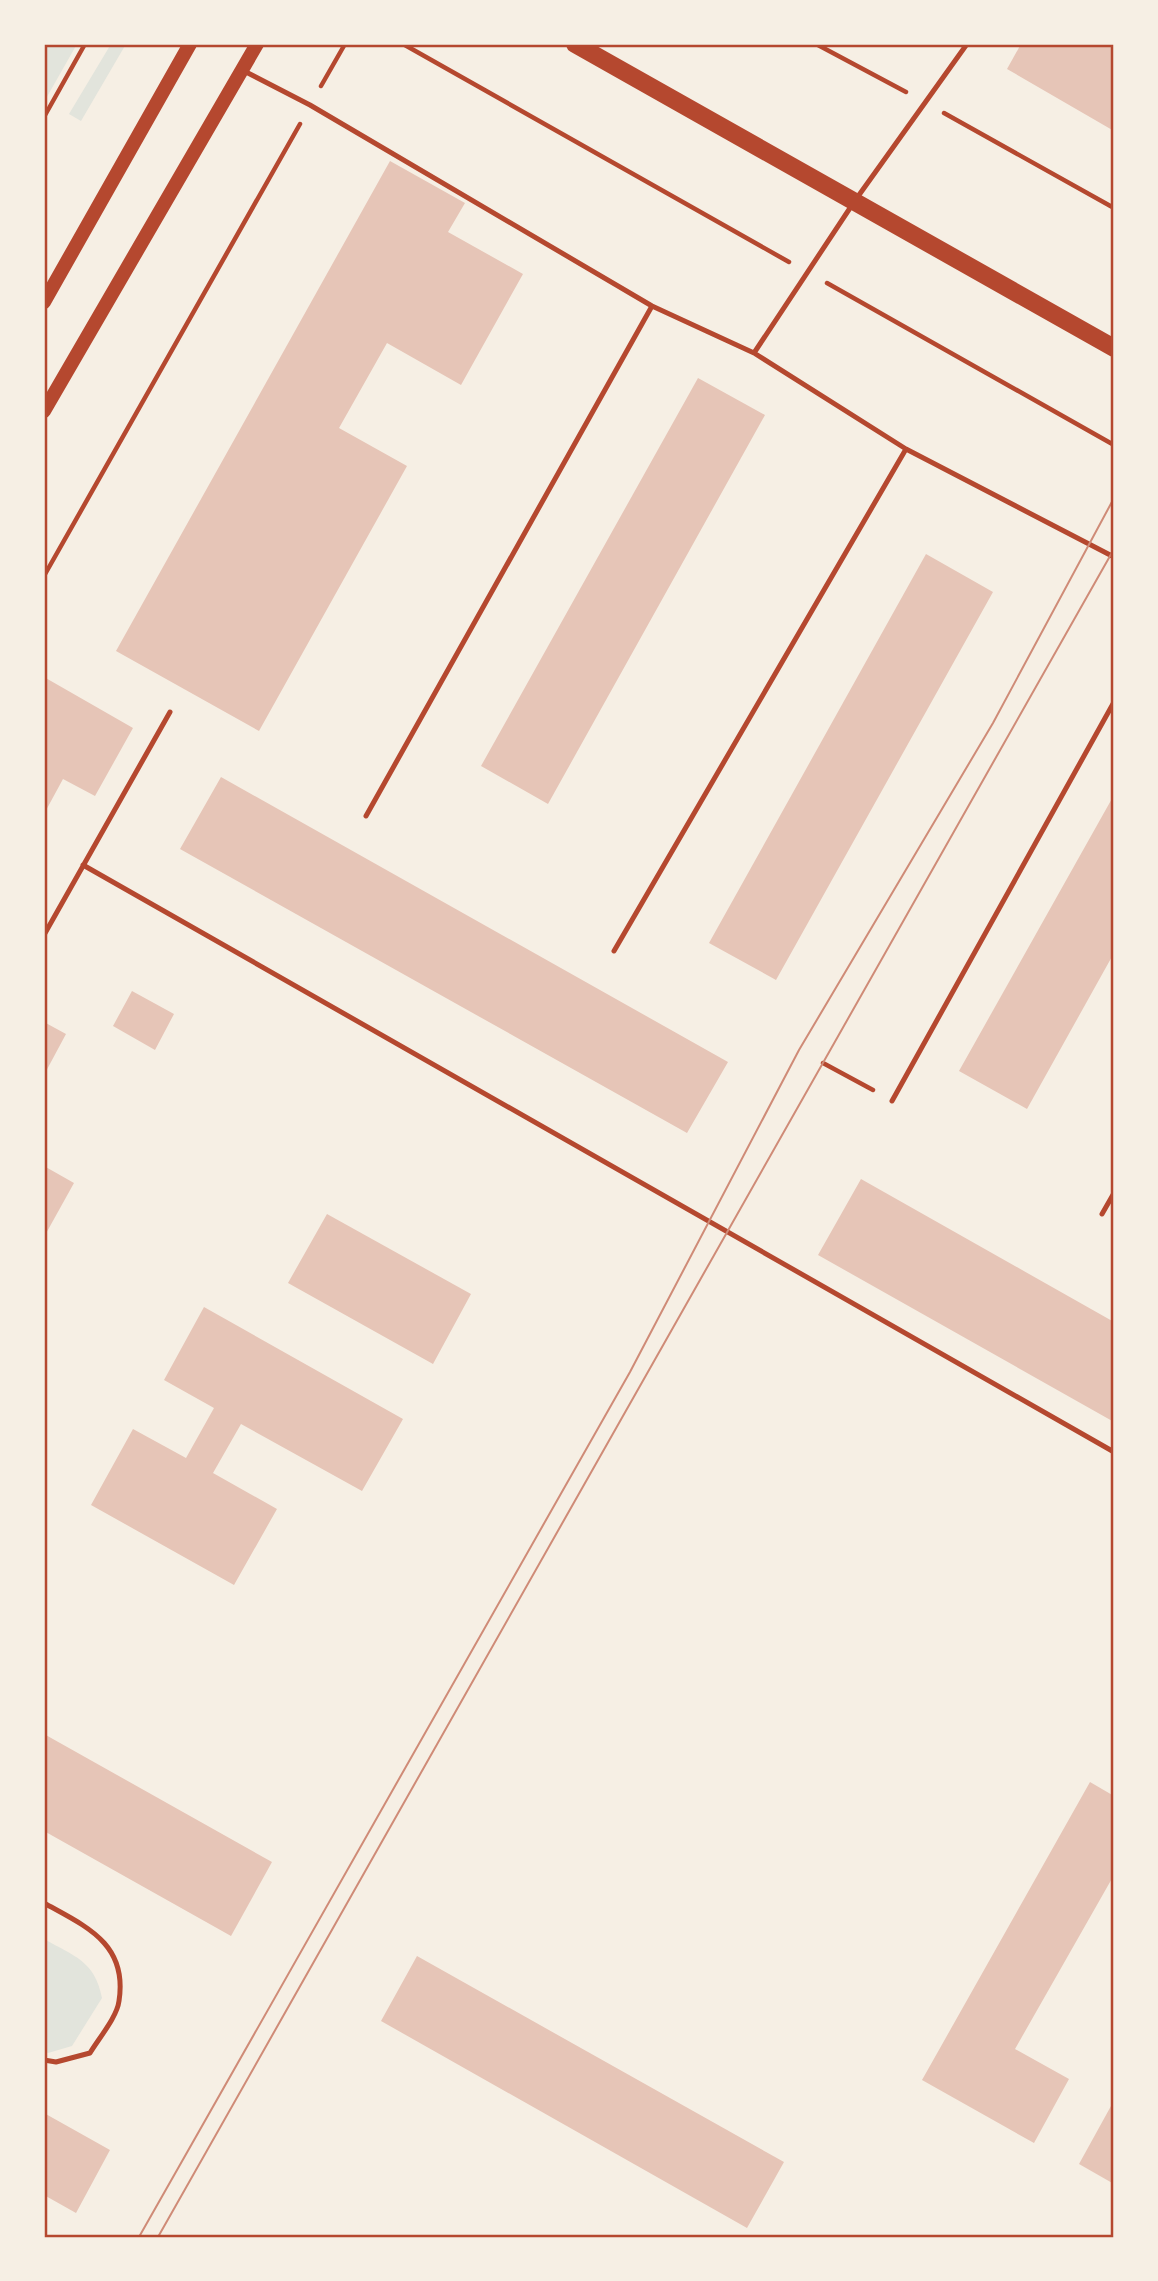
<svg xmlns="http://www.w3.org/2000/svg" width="1158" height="2281" font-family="'Source Serif 4',serif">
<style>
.green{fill:#e2e4dc}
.building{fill:#e6c5b7}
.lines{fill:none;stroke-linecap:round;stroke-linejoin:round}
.path{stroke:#b5482f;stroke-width:4.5}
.service{stroke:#b5482f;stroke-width:5}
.secondary{stroke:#b5482f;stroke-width:14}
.primary{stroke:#b5482f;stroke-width:18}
.tram{stroke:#cf8b77;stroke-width:2}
.neatline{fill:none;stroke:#b5482f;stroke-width:2.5}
</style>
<rect width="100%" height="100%" fill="#f6efe4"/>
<!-- green -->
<path class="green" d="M44 44H77L44 102Z
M111 44H126L81 121 69 114Z
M44 1939C74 1956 95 1961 102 1998L72 2046 48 2053 44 2051Z"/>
<!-- building -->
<path class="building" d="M1021 44H1114V131L1007 69Z
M390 161 465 203 448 232 523 274 461 385 387 343 339 428 407 466 259 731 116 651Z
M698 378 765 415 548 804 481 766Z
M926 554 993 592 776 980 709 943Z
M44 677 133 728 95 796 63 779 44 814Z
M221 777 728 1062 687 1133 180 849Z
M1114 795V953L1027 1109 959 1071Z
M132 991 174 1014 155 1050 113 1026Z
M44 1022 66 1034 44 1075Z
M44 1166 74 1183 44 1237Z
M861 1179 1114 1322V1422L818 1255Z
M327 1214 471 1294 433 1364 288 1283Z
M204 1307 403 1419 362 1491 241 1424 213 1473 277 1509 234 1585 91 1505 133 1429 186 1458 214 1408 164 1380Z
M44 1734 272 1862 231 1936 44 1831Z
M1090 1782 1114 1796V1875L1015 2049 1069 2079 1034 2143 922 2080Z
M417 1956 784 2162 747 2228 381 2021Z
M1111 2106 1114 2107V2184L1079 2164Z
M44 2113 110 2150 76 2213 44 2195Z"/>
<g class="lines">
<!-- path -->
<path class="path" d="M403 44 789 262
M816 44 906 92
M321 86 345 44
M944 113 1114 208
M44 117 85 44
M827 283 1114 445
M44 576 300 124
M823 1063 873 1090"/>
<!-- service -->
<path class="service" d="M244 71 310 105 652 306 754 353 906 449 1114 557
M754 353 854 202 967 44
M366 816 652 306
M83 865 1114 1452
M44 935 170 712
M614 951 906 449
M892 1101 1114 702
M1102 1214 1114 1193
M44 1903C85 1926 128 1943 119 2001 117 2017 99 2038 90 2053L56 2062 44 2060"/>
<!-- secondary -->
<path class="secondary" d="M44 302 190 44
M44 411 257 44"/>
<!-- primary -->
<path class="primary" d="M575 44 1114 348"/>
<!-- tram -->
<path class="tram" d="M139 2237 630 1372 799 1050 993 723 1114 498
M158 2237 1114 549"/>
</g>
<!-- border -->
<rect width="1158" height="2281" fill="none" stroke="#f6efe4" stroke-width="91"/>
<rect x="46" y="46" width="1066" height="2190" class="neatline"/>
</svg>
